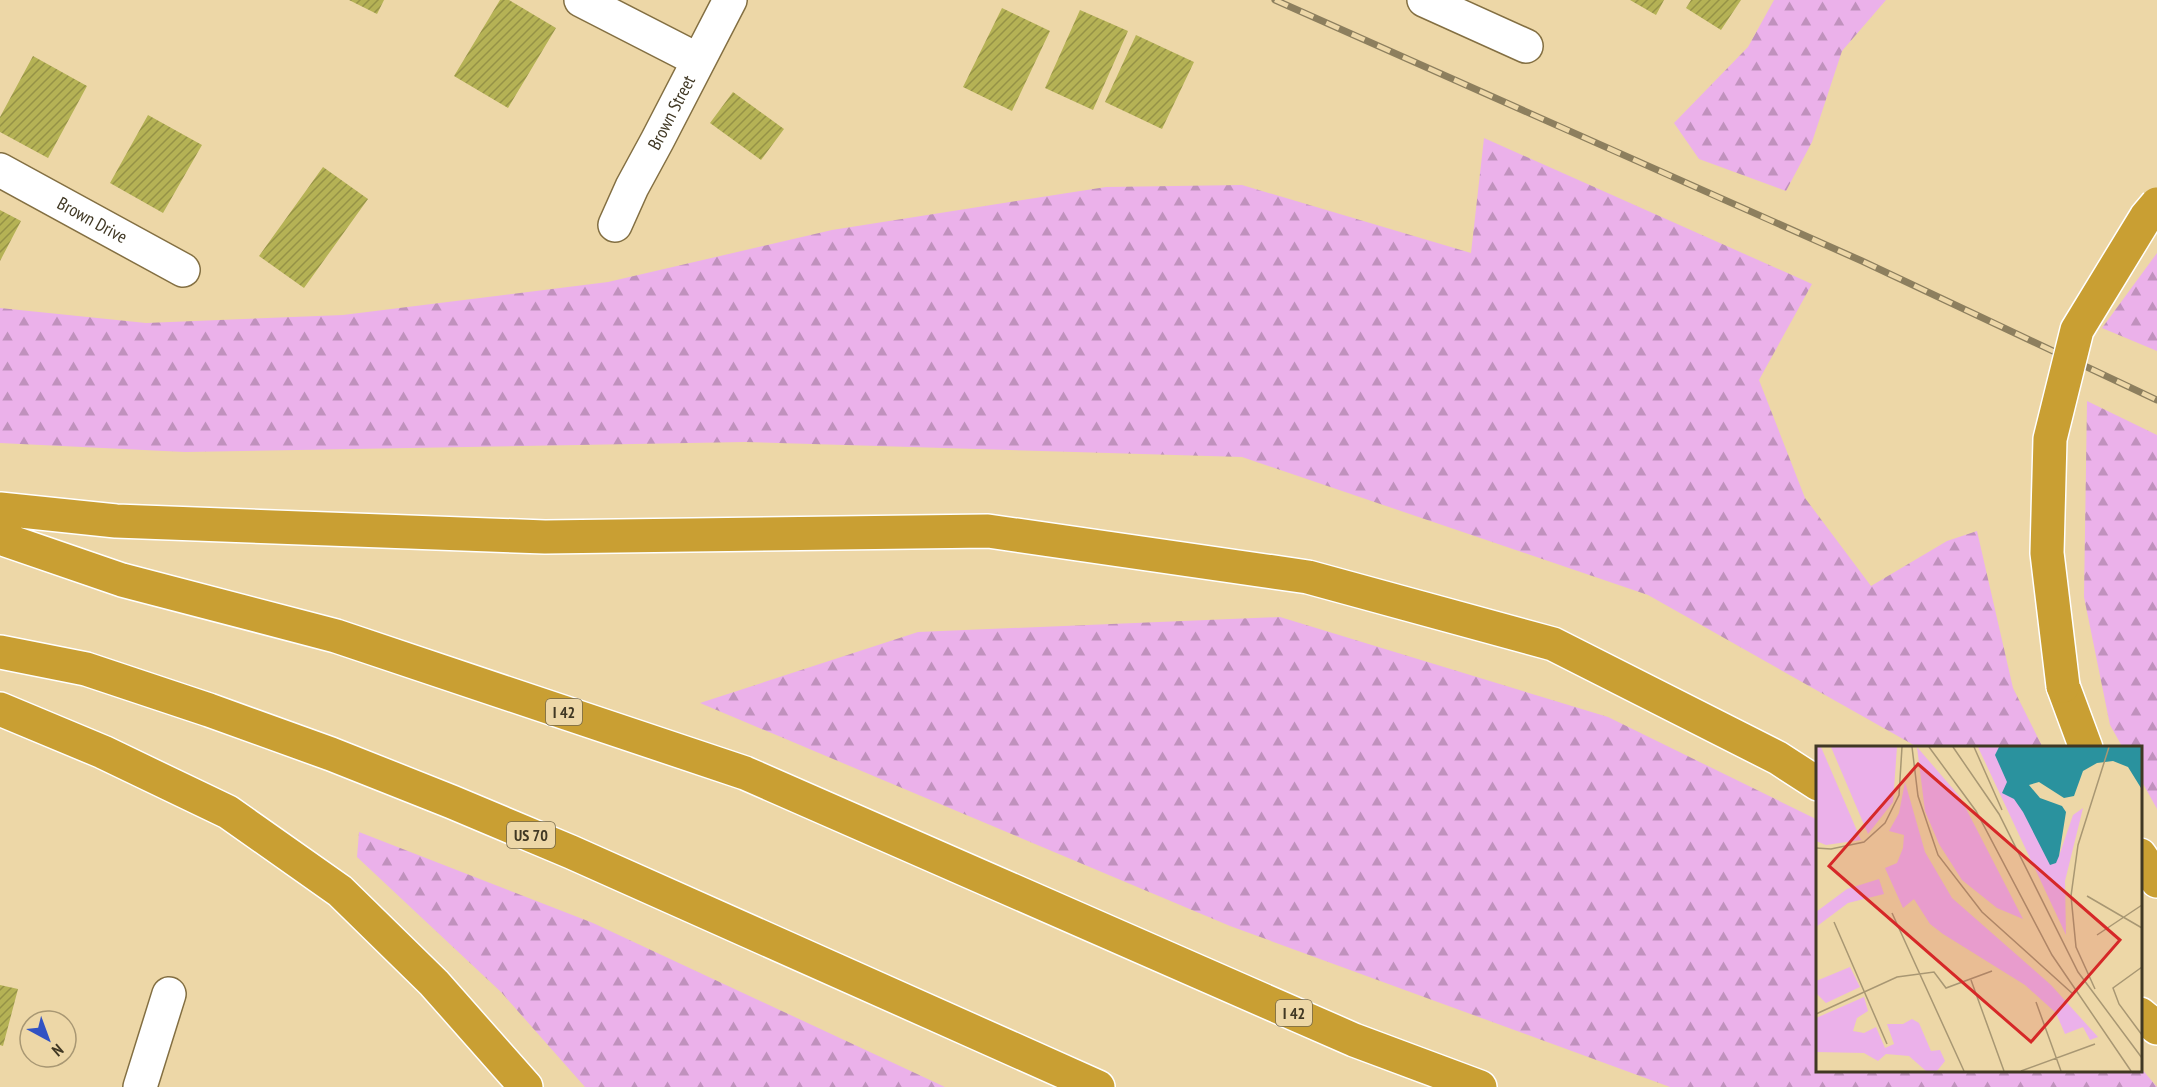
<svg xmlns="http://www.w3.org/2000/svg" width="2157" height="1087" font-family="'PT Sans Narrow',sans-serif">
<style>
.forest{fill:url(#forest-firs)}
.building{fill:url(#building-hatch)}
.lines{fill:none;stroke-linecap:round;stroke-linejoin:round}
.minor-casing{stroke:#836f42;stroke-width:36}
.highway-casing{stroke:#fff;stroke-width:36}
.minor{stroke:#fff;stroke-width:33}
.highway{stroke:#c99f33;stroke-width:33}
.rail-casing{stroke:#8d7f5e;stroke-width:7}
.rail{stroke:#edd7a7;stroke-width:4.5;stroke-dasharray:14;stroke-linecap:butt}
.highway-bridge-casing{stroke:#fff;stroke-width:36;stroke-linecap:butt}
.highway-bridge{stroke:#c99f33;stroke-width:33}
.labels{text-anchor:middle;stroke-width:4.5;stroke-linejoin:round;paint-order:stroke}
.shield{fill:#edd7a7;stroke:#74684b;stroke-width:1.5}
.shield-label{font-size:16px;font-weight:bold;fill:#403824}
.street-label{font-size:18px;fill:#403824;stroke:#edd7a7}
.inset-road{fill:none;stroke:#a89773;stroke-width:1.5}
.view{fill:#d62828;fill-opacity:0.15;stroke:#d62828;stroke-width:3}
.inset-edge{fill:none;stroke:#403824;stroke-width:3}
</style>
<defs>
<pattern id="forest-firs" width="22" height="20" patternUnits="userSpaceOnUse" patternTransform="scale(1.5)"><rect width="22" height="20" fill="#ebb1ea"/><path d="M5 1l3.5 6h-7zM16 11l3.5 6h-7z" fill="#c091bd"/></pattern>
<pattern id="building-hatch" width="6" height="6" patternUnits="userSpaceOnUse" patternTransform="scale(1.5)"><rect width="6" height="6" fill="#b5b255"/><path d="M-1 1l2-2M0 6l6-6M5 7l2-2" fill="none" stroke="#959246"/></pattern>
</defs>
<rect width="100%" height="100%" fill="#edd7a7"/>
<!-- forest -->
<path class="forest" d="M1774 0H1886L1842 51 1812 142 1786 191 1699 159 1674 123 1748 47Z
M1484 138 1812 284 1759 380 1805 498 1871 586 1947 541 1977 531 2013 688 2043 748H1919L1648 595 1242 457 745 442 185 452 0 443V308L146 323 343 315 608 282 832 230 1106 187 1242 185 1471 253Z
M2157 253V351L2102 328Z
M2087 401 2157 435V809L2141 780 2140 748H2123L2110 725 2084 597Z
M1280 617 1608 717 1818 820V1070H2140L2141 1068 2157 1087H1670L1230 926 700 703 918 632Z
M359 832 593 923 945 1087H585L501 992 357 857Z"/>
<!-- building -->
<path class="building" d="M349 0H384L377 14Z
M500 0H509L556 28 508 108 454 76Z
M1630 0H1664L1656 15Z
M1691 0H1741L1721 30 1686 8Z
M1002 8 1050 31 1012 111 963 87Z
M1080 10 1128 31 1093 110 1045 88Z
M1136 35 1194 62 1162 129 1105 102Z
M33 56 87 86 48 158 0 132V117Z
M733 92 784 129 761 160 710 123Z
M148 115 202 145 163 213 110 183Z
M323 167 368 199 304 288 259 256Z
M0 210 21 221 0 261Z
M0 985 18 989 3 1046 0 1045Z"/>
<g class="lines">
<!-- minor casing -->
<g class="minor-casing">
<g id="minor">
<path d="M581 0 698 60"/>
<path d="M1424 0 1526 46"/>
<path id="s1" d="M0 170 183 270"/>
<path id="s2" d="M615 225 632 187 657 141 730 0"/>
<path d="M140 1087 169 994"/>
</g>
</g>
<!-- highway casing -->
<g class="highway-casing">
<path id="highway" d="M0 509 116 521 545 537 988 531 1308 577 1553 644 1778 758 1818 784
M0 538 122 580 336 636 745 773 1354 1040 1480 1087
M0 652 86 669 209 710 331 754 452 802 571 852 1098 1087
M2063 686 2086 748
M0 709 103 752 228 812 340 891 434 983 526 1087
M2140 855 2157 881
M2140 1014 2157 1028"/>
</g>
<!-- minor -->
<use href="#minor" class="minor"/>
<!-- highway -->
<use href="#highway" class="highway"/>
<!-- rail casing -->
<g class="rail-casing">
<path id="rail" d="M1275 0 1862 261 2157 400"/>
</g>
<!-- rail -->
<use href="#rail" class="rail"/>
<!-- highway-bridge casing -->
<g class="highway-bridge-casing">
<path id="highway-bridge" d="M2063 686 2047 553 2050 439 2077 330 2146 217 2157 204"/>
</g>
<!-- highway-bridge -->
<use href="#highway-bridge" class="highway-bridge"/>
</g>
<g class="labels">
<!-- shield labels -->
<g class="shield">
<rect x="546" y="699" width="36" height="26" rx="4.5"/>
<rect x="507" y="822" width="48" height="26" rx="4.5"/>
<rect x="1276" y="1000" width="36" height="26" rx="4.5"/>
</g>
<g class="shield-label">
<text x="564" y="718">I 42</text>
<text x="531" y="841">US 70</text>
<text x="1294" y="1019">I 42</text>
</g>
<!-- street labels -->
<g class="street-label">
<text dy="6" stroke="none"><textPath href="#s2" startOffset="126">Brown Street</textPath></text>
<text dy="6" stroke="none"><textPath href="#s1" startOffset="105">Brown Drive</textPath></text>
</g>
</g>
<!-- overview -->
<g transform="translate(1816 746)">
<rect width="326" height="326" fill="#edd7a7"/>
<path d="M0 1H5L45 94 10 99 0 95ZM15 1H81L77 56 52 88ZM101 1 144 51 207 173 181 162 146 134 123 98 109 65ZM162 1H195L237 114 243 110 257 69 267 62 249 135 250 189ZM89 36 109 106 136 152 235 239 282 291 274 294 267 281 249 288 240 267 209 239 127 188 114 178 98 153 87 162 69 122 81 117 87 102 88 89 73 85 83 67ZM63 133 68 148 32 157 0 181V166L31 143ZM34 221 44 241 10 257 0 247V235ZM48 251 52 265 41 272 37 285 48 287 60 281 69 302 78 298 71 278H87L96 273 103 277 115 305 124 304 129 315 121 325H110L93 310 70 308 62 315 48 307 0 306V272Z" fill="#ebb1ea"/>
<path d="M183 1H325V42L312 21 297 15 281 17 267 25 258 50 248 52 223 36 213 39 224 52 246 60 250 66 243 110 240 117 234 119 207 66 198 53 186 47 191 36 179 9Z" fill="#2a929e"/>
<path class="inset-road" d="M96 1 102 50 122 109 166 166 257 248M113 1 160 65 236 209 315 325M137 1 183 68 262 226 326 312M158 1 186 64M0 102 15 103 48 96 69 77 83 49 86 1M271 150 326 182M76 167 148 325M18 176 71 298M281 189 326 159M326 221 297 242 303 258 326 289M155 234 188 325M279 243 260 201 255 150 262 99 293 1M220 256 245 325M0 268 81 231 118 226 130 242 176 225M205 325 279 298"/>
<path class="view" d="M102 18 304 194 215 296 13 120Z"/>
<rect width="326" height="326" class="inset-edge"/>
</g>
<!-- north arrow -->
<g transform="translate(48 1039) rotate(139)"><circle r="28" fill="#edd7a7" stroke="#a89773" stroke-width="1.5"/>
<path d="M0-4.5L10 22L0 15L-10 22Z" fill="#3152c3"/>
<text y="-9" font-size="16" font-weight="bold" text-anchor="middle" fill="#403824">N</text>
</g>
</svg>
